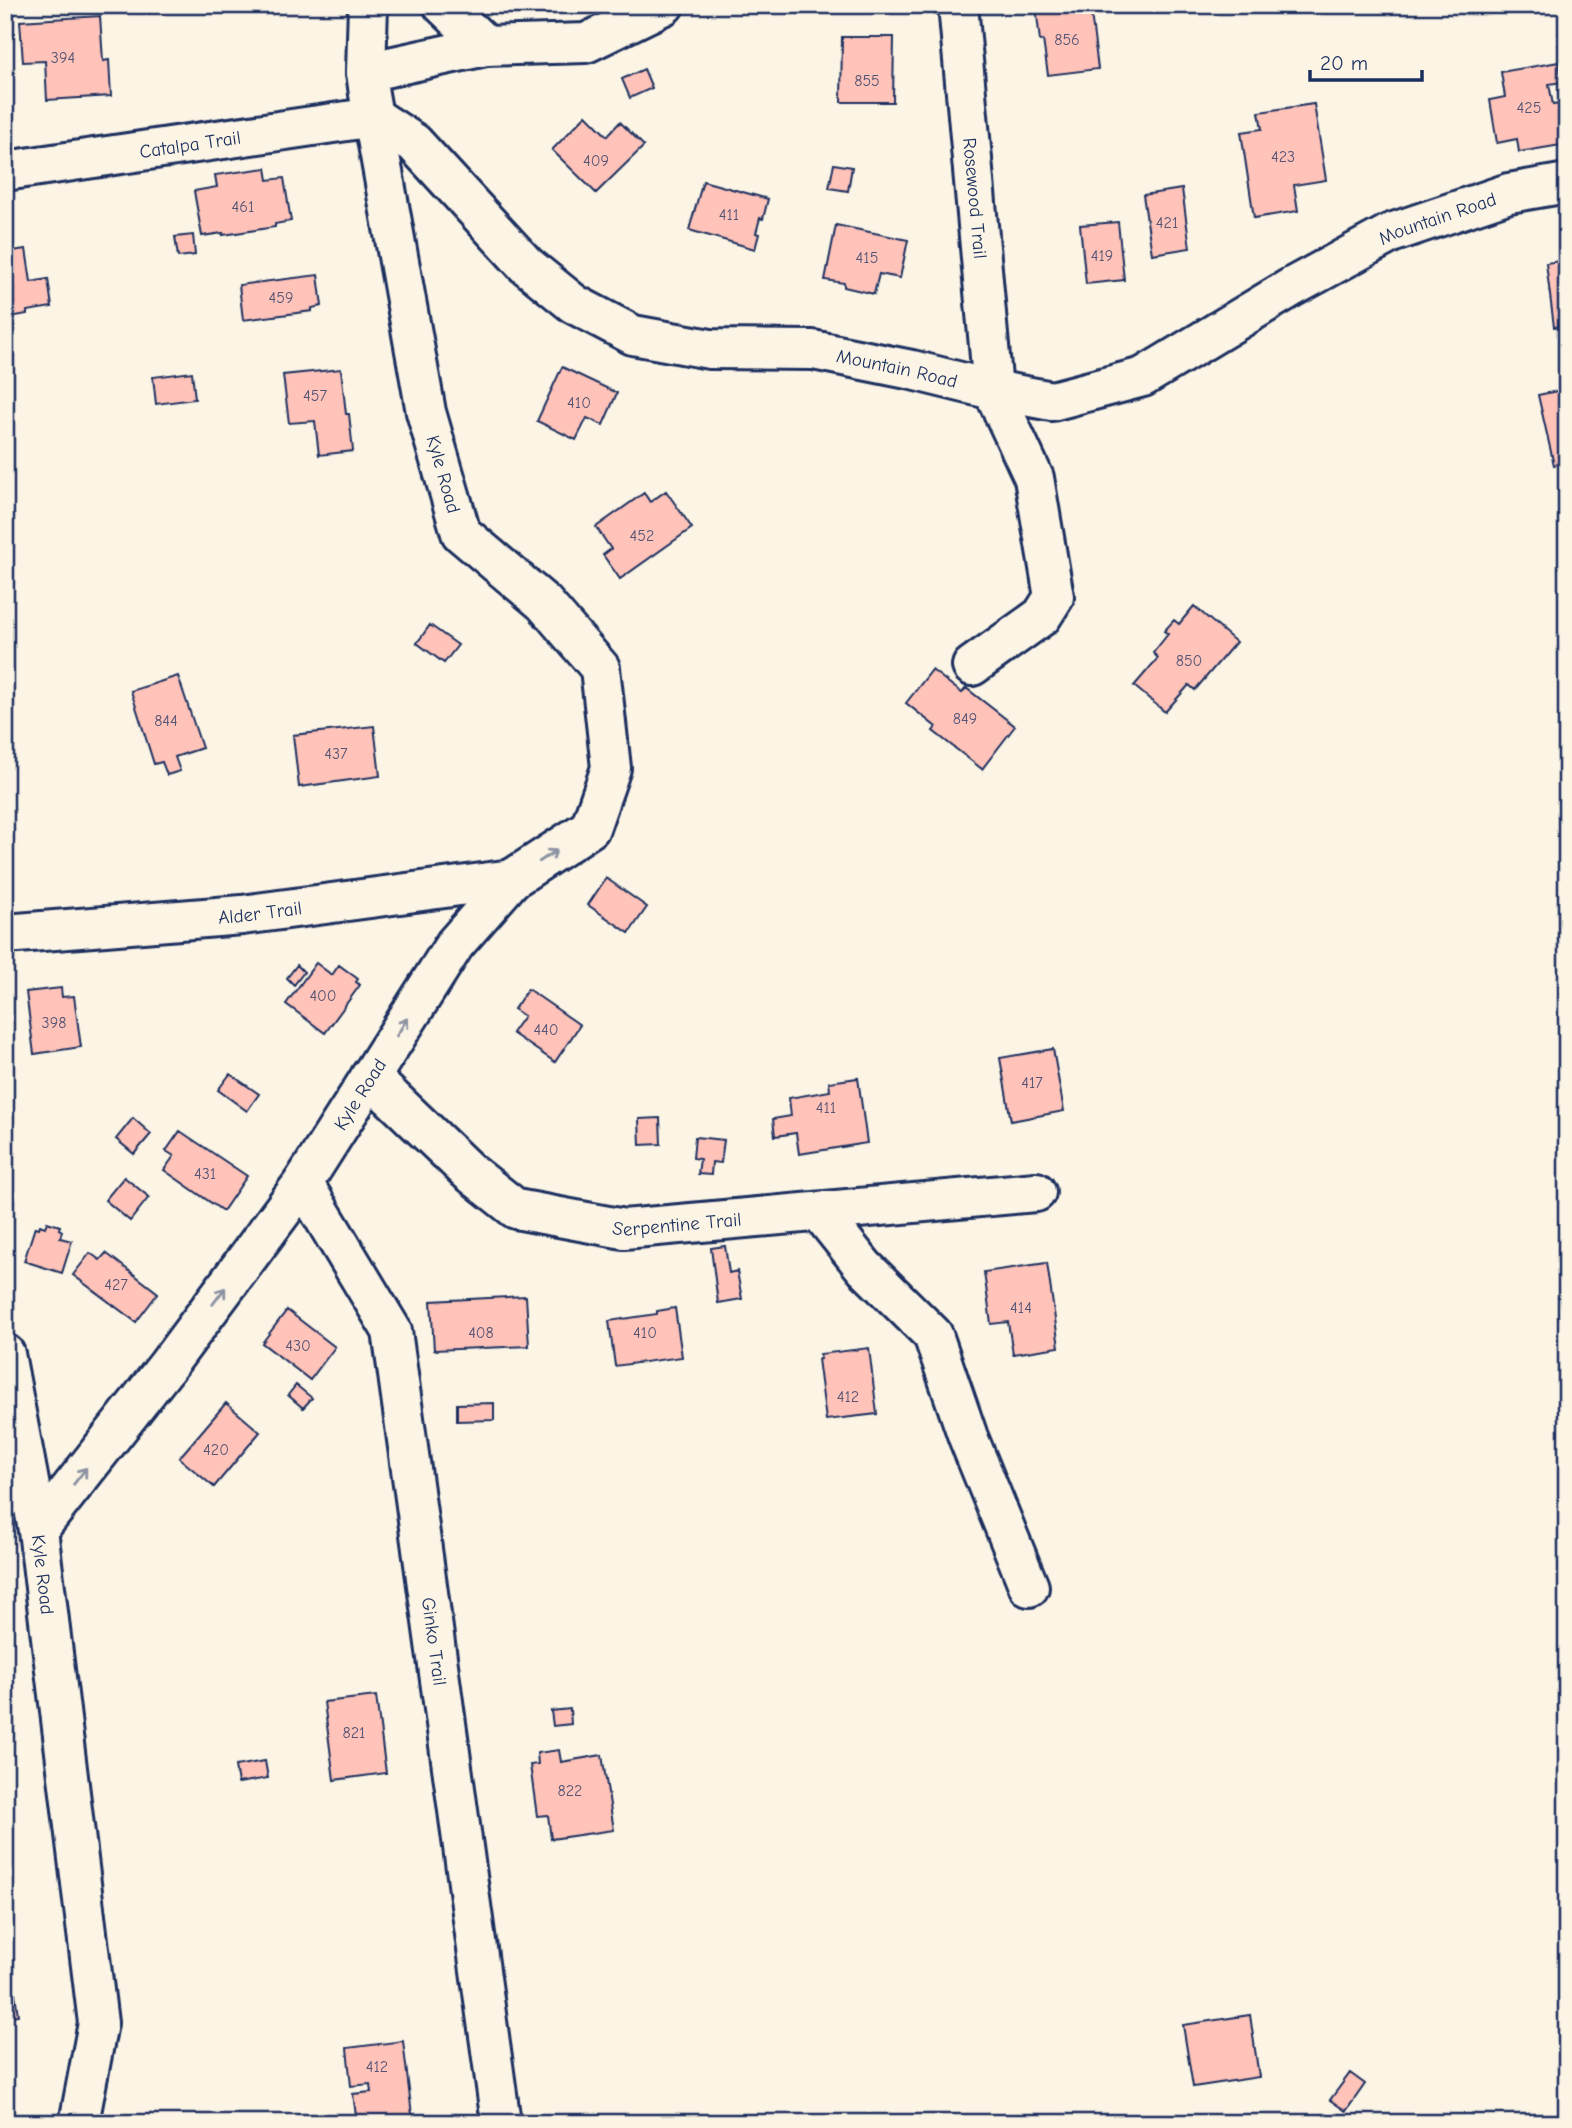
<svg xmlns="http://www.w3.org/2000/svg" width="1572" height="2128" font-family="'Comic Neue',sans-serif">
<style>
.building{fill:#ffc3b9;stroke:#1b2f5e;stroke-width:2}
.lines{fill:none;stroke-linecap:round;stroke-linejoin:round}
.minor-casing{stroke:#1b2f5e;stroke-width:44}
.minor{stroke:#fcf5e5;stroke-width:38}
.oneway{stroke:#8c92a2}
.labels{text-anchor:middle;stroke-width:7;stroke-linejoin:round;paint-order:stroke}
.number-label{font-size:16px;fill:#545475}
.street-label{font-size:19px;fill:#1b2f5e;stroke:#fcf5e5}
</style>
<rect width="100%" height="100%" fill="#fcf5e5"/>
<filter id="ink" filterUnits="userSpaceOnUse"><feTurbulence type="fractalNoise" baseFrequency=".0143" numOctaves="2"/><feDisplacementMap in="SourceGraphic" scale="14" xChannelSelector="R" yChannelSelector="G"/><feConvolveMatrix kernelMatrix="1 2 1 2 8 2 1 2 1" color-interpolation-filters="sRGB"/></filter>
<g filter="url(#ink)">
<!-- building -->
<path class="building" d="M1090 5 1098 69 1048 75 1043 40 1040 41 1036 7Z
M1562 5H1567V33Z
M100 16 103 61 109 60 111 96 47 100 45 61 23 62 20 21Z
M842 37H894L893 102H841Z
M1559 62 1562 82 1549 84 1553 105 1566 103 1567 144 1519 152 1517 139 1497 143 1490 100 1505 97 1501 72Z
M644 69 652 88 630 98 622 79Z
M1314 104 1326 180 1294 185 1298 211 1254 218 1241 132 1262 129 1259 112Z
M586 115 607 136 620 122 644 146 596 193 552 150Z
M834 164 852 167 848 191 829 188Z
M266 168 268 180 284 178 291 221 275 224V227L223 235V233L202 236 194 191 217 187 215 175Z
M703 181 768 199 763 219 760 218 756 233 759 234 755 249 689 230Z
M1182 189 1190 248 1152 254 1143 195Z
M1118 222 1124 280 1086 284 1080 225Z
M836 225 908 240 900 278 879 274 874 294 844 287V283L825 280Z
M193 235 195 255 178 257 175 237Z
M26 249 31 282 48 279 52 307 27 311V314L5 318V252Z
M1567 260V326L1554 327 1546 263Z
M318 275 322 306 312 308V311L243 320 239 285Z
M562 367 617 393 603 425 587 418 576 440 537 421Z
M341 369 346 414H349L353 451 319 455 315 421 289 423 283 375Z
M192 372 195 399 156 404 153 377Z
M1567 389V462L1554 465 1538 395Z
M666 491 692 528 620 579 603 555 611 549 596 527 644 493 650 502Z
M1194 606 1236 642 1195 690 1189 685 1165 712 1134 686 1158 658 1153 653 1168 634 1164 631 1174 620 1179 624Z
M430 625 458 645 444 663 417 643Z
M932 670 962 693 966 688 1015 726 982 769 933 731 936 727 906 703Z
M178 676 202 748 175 757 180 771 167 775 162 762 154 764 131 691Z
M374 726 380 776 299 787 293 735Z
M606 878 647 907 629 933 588 905Z
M316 963 332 975 339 965 358 979 356 982 360 985 325 1033 286 1004Z
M297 965 304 972 294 985 287 978Z
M61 988 62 997 74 996 81 1047 34 1054 26 992Z
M528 989 580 1025 555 1062 512 1033 524 1016 514 1009Z
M1053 1049 1064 1111 1011 1121 1000 1058Z
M230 1074 259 1094 247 1111 218 1090Z
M858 1078 867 1143 799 1154 796 1133 775 1136 773 1119 791 1116 789 1098 830 1091 829 1082Z
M133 1118 151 1134 134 1154 116 1139Z
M660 1118 661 1144 640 1145 639 1119Z
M180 1131 247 1176 223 1211 164 1170 174 1156 166 1151Z
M695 1137 724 1140 721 1163 712 1162 711 1175 698 1174 700 1159 693 1158Z
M124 1177 149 1197 130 1221 105 1200Z
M47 1222 60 1226 59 1229 62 1231 60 1238 72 1241 62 1273 24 1261 35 1227 39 1228 40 1225 45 1227Z
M725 1246 729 1273 737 1271 742 1299 718 1303 711 1248Z
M90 1253 100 1260 106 1253 158 1293 136 1322 73 1275Z
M1047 1263 1059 1347 1013 1354 1008 1322 991 1324 984 1272Z
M526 1296 529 1346 434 1350 431 1301Z
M675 1308 682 1357 615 1366 609 1321 657 1314V1311Z
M287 1310 335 1347 310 1380 262 1343Z
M869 1348 877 1414 826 1420 818 1359H821L820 1354Z
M296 1385 312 1398 303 1408 288 1395Z
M226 1403 260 1432 214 1487 179 1458Z
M494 1403V1420L457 1421V1404Z
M376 1696 386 1773 334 1780 324 1702Z
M570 1709 571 1724 553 1726 551 1711Z
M559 1750 561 1762 602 1755 614 1830 551 1839 548 1815 537 1816 530 1765 538 1764 537 1753Z
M265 1761 268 1778 238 1783 235 1766Z
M9 1949 18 2015 5 2017V1950Z
M1250 2015 1259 2077 1193 2087 1183 2025Z
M403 2041 413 2123H357L353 2094 371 2092 370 2084 351 2086 347 2048Z
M1350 2073 1365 2084 1346 2111 1330 2100Z"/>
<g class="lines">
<!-- minor casing -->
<g class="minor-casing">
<g id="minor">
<path d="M443 5 486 46"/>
<path id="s1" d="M958 5 993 390 1034 478 1054 597 1042 616 972 666"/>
<path d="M366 72 486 46 586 43 664 5"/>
<path id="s2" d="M374 117 414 143 526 265 574 304 633 335 710 349 813 350 912 370 993 390 1052 401 1143 377 1292 287 1391 233 1509 193 1567 183"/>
<path id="s3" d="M5 171 374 117"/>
<path id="s4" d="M5 934 242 915 512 879"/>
<path id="s5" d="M370 1077 468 1171 516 1209 624 1229 1036 1192"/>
<path id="s6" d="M303 1183 392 1331 501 2123"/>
<path d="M820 1212 864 1267 933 1335 968 1437 1029 1587"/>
<path id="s7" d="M5 1354 38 1530 98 2023 79 2123"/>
<path id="s8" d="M38 1530 167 1366 303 1183 455 944 512 879 590 828 611 768 600 668 544 603 461 533 426 412 369 94 366 72 368 5"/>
</g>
</g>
<!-- minor -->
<use href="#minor" class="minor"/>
</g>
<!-- one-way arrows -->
<defs><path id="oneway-shaft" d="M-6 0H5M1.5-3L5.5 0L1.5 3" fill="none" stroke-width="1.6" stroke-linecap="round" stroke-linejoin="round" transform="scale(1.75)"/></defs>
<g class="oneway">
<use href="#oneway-shaft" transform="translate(548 856) rotate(-33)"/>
<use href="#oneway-shaft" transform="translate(402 1027) rotate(-58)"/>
<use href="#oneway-shaft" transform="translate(219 1296) rotate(-53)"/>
<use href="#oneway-shaft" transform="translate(80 1476) rotate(-52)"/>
</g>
</g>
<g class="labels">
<!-- number labels -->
<g class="number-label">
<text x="1067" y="45">856</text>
<text x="63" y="63">394</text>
<text x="867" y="86">855</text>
<text x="1529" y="113">425</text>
<text x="1283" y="162">423</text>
<text x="596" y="166">409</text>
<text x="243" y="212">461</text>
<text x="729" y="220">411</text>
<text x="1167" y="228">421</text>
<text x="1102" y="261">419</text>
<text x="867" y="263">415</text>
<text x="281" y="303">459</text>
<text x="315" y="401">457</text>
<text x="579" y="408">410</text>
<text x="642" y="541">452</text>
<text x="1189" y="666">850</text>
<text x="965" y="724">849</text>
<text x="166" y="726">844</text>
<text x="336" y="759">437</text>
<text x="323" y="1001">400</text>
<text x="54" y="1028">398</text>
<text x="546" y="1035">440</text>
<text x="1032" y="1088">417</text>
<text x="826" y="1113">411</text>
<text x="205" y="1179">431</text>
<text x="116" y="1290">427</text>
<text x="1021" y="1313">414</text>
<text x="481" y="1338">408</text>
<text x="645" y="1338">410</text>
<text x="298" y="1351">430</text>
<text x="848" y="1402">412</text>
<text x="216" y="1455">420</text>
<text x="354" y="1738">821</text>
<text x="570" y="1796">822</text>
<text x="377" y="2072">412</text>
</g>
<!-- street labels -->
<g class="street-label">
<text dy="7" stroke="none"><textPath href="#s3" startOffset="187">Catalpa Trail</textPath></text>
<text dy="7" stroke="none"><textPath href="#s1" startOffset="194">Rosewood Trail</textPath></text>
<text dy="7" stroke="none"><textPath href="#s2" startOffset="1197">Mountain Road</textPath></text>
<text dy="7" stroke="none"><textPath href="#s2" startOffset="609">Mountain Road</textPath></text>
<text transform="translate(444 474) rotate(74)" y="7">Kyle Road</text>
<text dy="7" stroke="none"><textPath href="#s4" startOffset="256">Alder Trail</textPath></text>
<text dy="7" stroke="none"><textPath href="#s8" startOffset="542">Kyle Road</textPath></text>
<text dy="7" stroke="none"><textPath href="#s5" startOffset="360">Serpentine Trail</textPath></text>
<text dy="7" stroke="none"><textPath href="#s7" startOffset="224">Kyle Road</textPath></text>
<text dy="7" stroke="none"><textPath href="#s6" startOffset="486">Ginko Trail</textPath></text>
</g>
</g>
<!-- margin -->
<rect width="1572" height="2128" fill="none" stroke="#fcf5e5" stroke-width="28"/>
<rect x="14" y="14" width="1544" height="2100" fill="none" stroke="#1b2f5e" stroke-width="2.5" filter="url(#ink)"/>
<!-- scale -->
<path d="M1310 70v10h112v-10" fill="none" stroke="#1b2f5e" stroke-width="3.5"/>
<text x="1320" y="70" font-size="21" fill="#1b2f5e" stroke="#fcf5e5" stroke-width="5" paint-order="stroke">20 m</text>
</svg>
